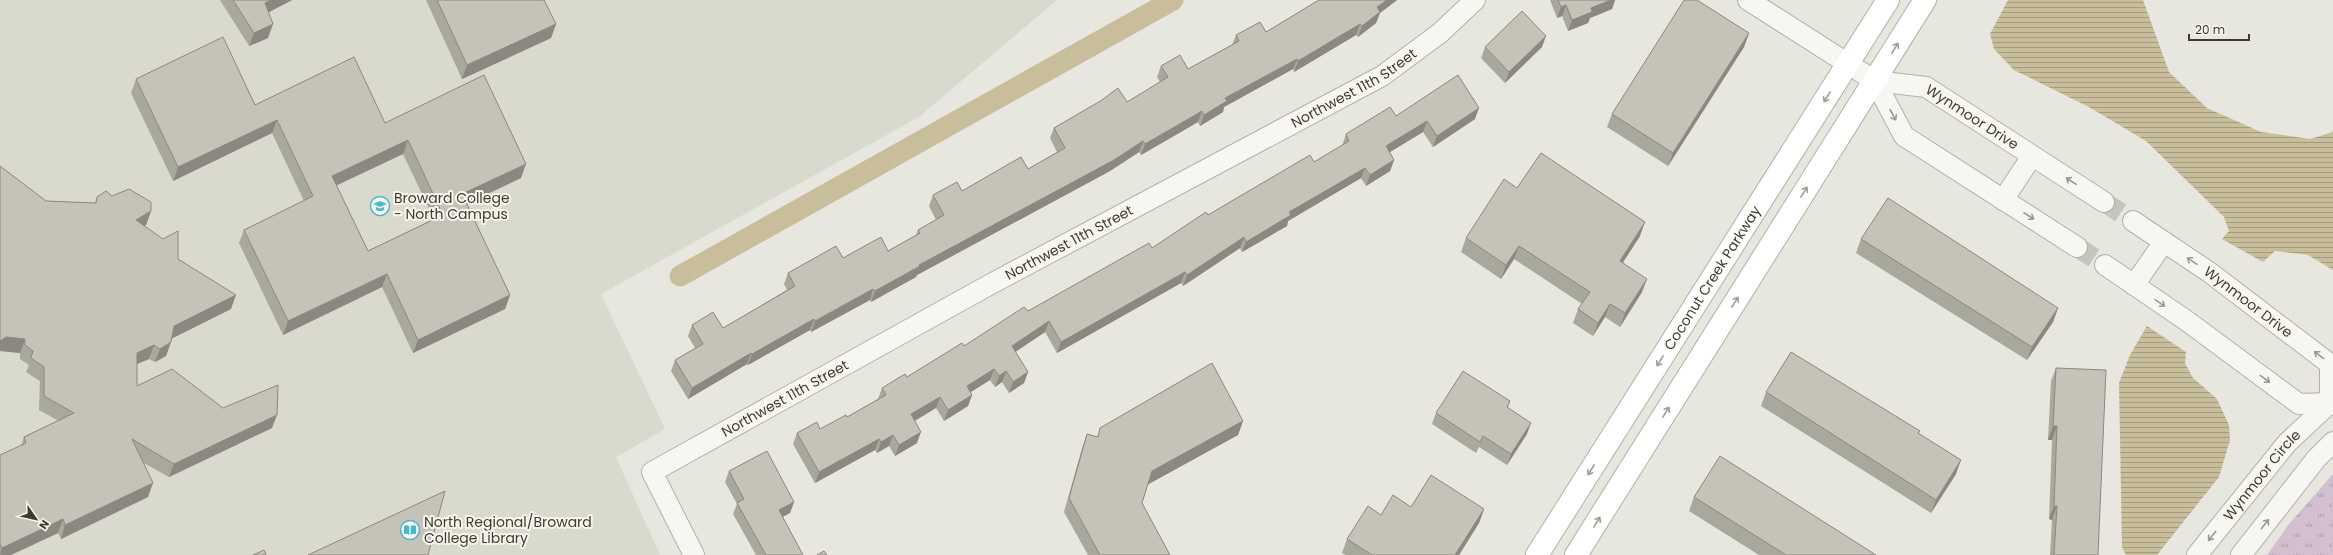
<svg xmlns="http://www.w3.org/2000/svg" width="2333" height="555" font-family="Poppins,sans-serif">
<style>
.built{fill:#dad9cd}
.grass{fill:url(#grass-tufts)}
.water{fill:url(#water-rules)}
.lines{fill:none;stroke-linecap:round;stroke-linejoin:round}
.canal{stroke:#c8be9b;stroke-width:21}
.minor-tunnel{stroke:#c6c5ba;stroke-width:20;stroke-dasharray:20 10;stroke-linecap:butt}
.minor-casing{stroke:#b2b1a4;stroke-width:22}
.secondary-casing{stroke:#b2b1a4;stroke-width:24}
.minor{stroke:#f7f6f2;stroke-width:20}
.secondary{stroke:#fff;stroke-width:22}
.wall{fill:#a9a89d;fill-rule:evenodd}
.shaded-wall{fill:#8a8880}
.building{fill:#c5c3b7;stroke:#8a8880;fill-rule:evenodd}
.oneway{stroke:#9f9e94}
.oneway2{stroke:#9b9a8d}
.labels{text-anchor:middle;stroke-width:4;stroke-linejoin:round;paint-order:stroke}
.street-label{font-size:14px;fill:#3f3d28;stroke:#f6f5ef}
.poi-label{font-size:14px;fill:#3f3d28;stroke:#f6f5ef;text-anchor:start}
</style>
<defs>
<pattern id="grass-tufts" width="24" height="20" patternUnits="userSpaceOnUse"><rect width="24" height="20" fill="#d2c0d1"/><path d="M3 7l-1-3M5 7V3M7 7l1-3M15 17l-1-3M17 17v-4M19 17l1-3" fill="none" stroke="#ac9daa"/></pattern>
<pattern id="water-rules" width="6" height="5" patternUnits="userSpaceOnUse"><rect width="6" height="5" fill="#c8be9b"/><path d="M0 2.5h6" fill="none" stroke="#a49c7e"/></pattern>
</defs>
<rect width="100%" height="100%" fill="#e8e7df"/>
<!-- built -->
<path class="built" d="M0 0H1057L919 117 601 294 665 429 616 457 660 555H0Z"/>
<!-- grass -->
<path class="grass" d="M2333 474V555H2267L2289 524Z"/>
<!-- water -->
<path class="water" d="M2008 0H2143L2169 72 2207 108 2261 132 2310 139 2333 132V270L2308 255 2275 251 2263 262 2222 239 2229 231 2224 217 2146 141 2089 107 2014 70 1994 49 1990 34Z
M2147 326 2186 352 2185 363 2193 378 2217 399 2229 425 2230 440 2219 477 2157 555H2126L2122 547 2119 383 2130 355Z"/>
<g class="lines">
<!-- canal -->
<path class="canal" d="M680 276 1173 0"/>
<!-- minor-tunnel -->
<path class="minor-tunnel" d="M2104 202 2133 221
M2077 247 2105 265"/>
<!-- minor casing -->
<g class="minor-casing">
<g id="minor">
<path id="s1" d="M1748 0 1875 81 1926 87 2104 202"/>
<path d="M1875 81 1904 136 2077 247"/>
<path d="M2003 200 2032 156"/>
<path id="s2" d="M2133 221 2209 272 2330 364V403"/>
<path d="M2105 265 2187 321 2299 404 2330 403 2333 405"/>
<path d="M2134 285 2164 242"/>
<path id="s3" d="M694 555 652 472 989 285 1382 76 1440 33 1475 0"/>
<path id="s4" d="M2197 555 2287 443 2333 400"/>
<path d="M2241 555 2316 459 2333 442"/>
</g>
</g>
<!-- secondary casing -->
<g class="secondary-casing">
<g id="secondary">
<path id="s5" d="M1537 555 1888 0"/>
<path d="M1576 555 1925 0"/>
</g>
</g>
<!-- minor -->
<use href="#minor" class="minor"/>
<!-- secondary -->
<use href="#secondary" class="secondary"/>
</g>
<!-- wall -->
<path class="wall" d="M220 0H292L268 12V38L249 46Z
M426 0H544L556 24 551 38 462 79Z
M1319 0H1397L1380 13 1376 23 1358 37 1356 35 1294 72 1293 69 1224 107 1223 112 1200 126 1198 122 1141 155 1139 152 1110 171 917 275 916 277 871 302 870 300 811 332 810 330 748 365 747 364 688 399 671 371 675 360 695 348 688 336 692 325 723 328 787 290 784 284 788 273 843 258 888 251 916 235 918 230 936 220 929 206 933 195 962 191 1028 169 1057 152 1050 138 1054 128 1127 102 1160 82 1157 77 1161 66 1188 69 1232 45 1236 35 1266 32Z
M1550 0H1615L1612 9 1590 18 1588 23 1568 31 1562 16 1557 18Z
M1749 33 1744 47 1668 166 1607 127 1612 114Z
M1485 47H1542L1505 83 1481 58Z
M136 79 255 105 385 123 521 178 467 204 510 295 505 309 413 353 382 287 283 335 239 243 244 230 304 201 272 133 173 181 131 93ZM403 154 434 219 368 251 336 185Z
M1396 116 1475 119 1433 147 1423 132 1389 152 1394 160 1390 171 1366 186 1361 178 1288 221 1287 226 1242 252 1240 248 1183 286 1181 283 1057 353 1045 332 1015 352 1028 372 1024 383 1009 393 1002 382 995 387 990 380 970 392 972 395 968 406 944 421 936 408 915 421 917 443 895 456 889 446 877 453 875 450 815 483 793 444 797 433 820 429 847 417 878 399 882 388 907 377 1028 311 1152 248 1208 215 1314 162 1342 146 1346 134Z
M112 196 151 211 146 225 144 226 178 259 231 309 172 338 166 356 155 362 149 359 137 364V386L223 408 272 428 169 477 142 462 148 497 61 539 58 533 11 555H0V455L21 446 24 437 59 421 39 410 40 381 26 372 29 365 20 359V353L1 351 46 201 95 203 97 197Z
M1640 236 1622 263 1642 292 1620 327 1605 317 1593 336 1573 323 1578 309 1582 304 1514 259 1501 279 1461 252 1466 238Z
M1861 239 2058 308 2053 322 2027 360 1856 253Z
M2056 368 2098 555H2050L2052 520 2049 519 2052 440H2048L2051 381Z
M1766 392 1919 433 1956 474 1931 513 1761 406Z
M1510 401 1508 407 1527 434 1507 465 1479 447 1476 453 1432 424 1436 413Z
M1243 421 1238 435 1148 484 1142 503 1170 555H1088L1064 512 1082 448 1087 434 1097 437 1100 428Z
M729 471 794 502 790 513 782 517 803 555H756L733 514 737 504 725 482Z
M1694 497 1876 555H1759L1689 511Z
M1484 509 1479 523 1459 555H1346L1342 553 1347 539 1381 515Z"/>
<!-- shaded-wall -->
<path class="shaded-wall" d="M271 0H292L260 17 265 3Z
M1387 0H1397L1380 13 1376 23 1358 37 1362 26 1377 7Z
M1611 0H1615L1612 9 1590 18 1588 23 1568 31 1572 20 1591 8Z
M1566 5 1562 16 1557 18 1561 7Z
M273 24 268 38 249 46 254 33Z
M556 24 551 38 462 79 467 65Z
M1360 24 1356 35 1294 72 1298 61Z
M1749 33 1744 47 1668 166 1673 153Z
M1546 36 1542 47 1505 83 1509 72Z
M1297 59 1293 69 1224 107 1223 112 1200 126 1204 115 1225 98Z
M1479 108 1475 119 1433 147 1437 136Z
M1202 111 1198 122 1141 155 1145 144Z
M277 120 272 133 173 181 178 167Z
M1427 121 1423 132 1382 157 1386 146Z
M408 140 403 154 327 190 332 176Z
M1143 141 1139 152 1110 171 917 275 916 277 871 302 875 291 919 265Z
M1394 160 1390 171 1366 186 1370 175Z
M526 164 521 178 457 208 462 194Z
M1365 168 1361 178 1288 221 1287 226 1242 252 1246 242 1289 212Z
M151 211 146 225 131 233 136 220Z
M1645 222 1640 236 1615 275 1620 261Z
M1244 237 1240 248 1183 286 1187 275Z
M1519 246 1514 259 1501 279 1506 265Z
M1185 272 1181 283 1057 353 1061 342Z
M387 274 382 287 283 335 288 321Z
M1647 279 1642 292 1620 327 1625 313Z
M873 289 870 300 811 332 815 321Z
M236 295 231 309 169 340 174 326Z
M510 295 505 309 413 353 418 340Z
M1610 304 1605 317 1593 336 1598 323Z
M2058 308 2053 322 2027 360 2032 347Z
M814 319 810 330 748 365 752 354Z
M1049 321 1045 332 1008 357 1012 346Z
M6 337 25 339 20 353 0 351V341Z
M171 342 166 356 155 362 160 349Z
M154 345 149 359 132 366 137 353Z
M751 353 747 364 688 399 692 388Z
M994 369 990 380 963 397 967 386Z
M1006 371 1002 382 995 387 999 376Z
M1028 372 1024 383 1009 393 1013 382Z
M972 395 968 406 944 421 948 410Z
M940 397 936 408 907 425 911 414Z
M277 415 272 428 169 477 174 464Z
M1243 421 1238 435 1147 485 1152 471Z
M1531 423 1527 434 1507 465 1511 454Z
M2053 426H2057L2052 440H2048Z
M921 432 917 443 895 456 899 445Z
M893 435 889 446 877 453 881 442Z
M879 439 875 450 815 483 819 472Z
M1961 460 1956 474 1931 513 1936 500Z
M153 483 148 497 61 539 65 525Z
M794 502 790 513 775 521 779 510Z
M2054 506H2057L2052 520 2049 519Z
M1484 509 1479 523 1459 555H1455Z
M63 519 58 533 11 555H0L2 548Z"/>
<!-- building -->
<path class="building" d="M233 0H271L265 3 273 24 254 33Z
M437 0H544L556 24 467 65Z
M1319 0H1387L1377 7 1380 12 1362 26 1360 24 1298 61 1297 59 1225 98 1227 101 1204 115 1202 111 1145 144 1143 141 1114 160 919 265 920 266 875 291 873 289 815 321 814 319 752 354 751 353 692 388 675 360 703 344 692 325 713 312 723 328 795 286 788 273 836 246 843 258 881 237 888 251 920 233 918 230 944 215 933 195 957 182 962 191 1021 157 1028 169 1065 148 1054 128 1102 100 1118 88 1127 102 1168 77 1161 66 1180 55 1188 69 1239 41 1236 35 1260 22 1266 32Z
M1558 0H1611L1591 8 1592 12 1572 20 1566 5 1561 7Z
M1684 0H1697L1749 33 1673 153 1612 114Z
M1522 11 1546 36 1509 72 1485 47Z
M223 37 255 105 354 57 385 123 484 75 526 164 462 194 510 295 418 340 387 274 288 321 244 230 313 196 277 120 178 167 136 79ZM408 140 443 215 368 251 332 176Z
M1458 75 1479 108 1437 136 1427 121 1386 146 1394 160 1370 175 1365 168 1289 212 1291 215 1246 242 1244 237 1187 275 1185 272 1061 342 1049 321 1012 346 1028 372 1013 382 1006 371 999 376 994 369 967 386 972 395 948 410 940 397 911 414 921 432 899 445 893 435 881 442 879 439 819 472 797 433 817 422 820 429 846 415 847 417 886 395 882 388 905 374 907 377 962 343 964 346 1024 307 1028 311 1149 243 1152 248 1206 212 1208 215 1310 155 1314 162 1349 141 1346 134 1390 107 1396 116Z
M1541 153 1645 222 1620 261 1647 279 1625 313 1610 304 1598 323 1578 309 1590 292 1519 246 1506 265 1466 238 1504 179 1517 188Z
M0 166 46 201 96 203 97 197 106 191 112 196 129 189 151 202V211L136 220 163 239 178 231V259L236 295 174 326 171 342 160 349 154 345 137 353V386L172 369 223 408 278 385 277 415 174 464 132 439 153 483 65 525 63 519 2 548 0 544V455L26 443 24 437 74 413 44 396V367L31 358 33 351 25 345V339L6 337 0 341Z
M1888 198 2058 308 2032 347 1861 239Z
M1791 352 1920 431 1918 433 1961 460 1936 500 1766 392Z
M1212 363 1243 421 1152 471 1142 503 1170 555H1100L1069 498 1087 434 1098 437 1100 428Z
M2056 368 2106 370 2098 555H2054L2057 506H2054L2057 426H2053Z
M1463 371 1510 401 1507 407 1531 423 1511 454 1483 436 1480 442 1436 413Z
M767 451 794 502 779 510 803 555H766L737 503 744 499 729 471Z
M1720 456 1876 555H1786L1694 497Z
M1431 475 1484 509 1455 555H1372L1347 539 1368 506 1381 515 1393 495 1411 507Z
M445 491 428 555H308Z
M264 550 266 555H253Z
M824 551 827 555H817Z"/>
<!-- one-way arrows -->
<defs><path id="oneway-shaft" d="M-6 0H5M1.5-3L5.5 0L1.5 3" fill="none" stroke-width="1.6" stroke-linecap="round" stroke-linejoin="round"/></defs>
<g class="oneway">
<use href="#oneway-shaft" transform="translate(1895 48) rotate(-58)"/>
<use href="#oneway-shaft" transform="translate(1827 97) rotate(122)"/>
<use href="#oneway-shaft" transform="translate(1804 192) rotate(-58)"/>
<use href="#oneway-shaft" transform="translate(1735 302) rotate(-58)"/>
<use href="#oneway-shaft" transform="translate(1660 361) rotate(122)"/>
<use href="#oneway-shaft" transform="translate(1666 412) rotate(-58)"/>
<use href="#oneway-shaft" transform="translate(1591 470) rotate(122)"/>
<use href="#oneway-shaft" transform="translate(1597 522) rotate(-58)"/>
</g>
<g class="oneway2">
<use href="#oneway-shaft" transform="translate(1893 115) rotate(62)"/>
<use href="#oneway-shaft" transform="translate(2071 181) rotate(-147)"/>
<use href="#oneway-shaft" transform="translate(2029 216) rotate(33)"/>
<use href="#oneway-shaft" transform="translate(2192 261) rotate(-146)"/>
<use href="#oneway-shaft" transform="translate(2160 303) rotate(34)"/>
<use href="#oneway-shaft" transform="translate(2319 355) rotate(-143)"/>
<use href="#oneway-shaft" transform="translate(2265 379) rotate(36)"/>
<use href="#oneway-shaft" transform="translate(2265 524) rotate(-52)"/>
<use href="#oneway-shaft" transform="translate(2212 536) rotate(129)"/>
</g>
<!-- icons -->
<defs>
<g id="university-ring" transform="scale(1)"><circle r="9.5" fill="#f6f5ef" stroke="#46bacb" stroke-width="1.5"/><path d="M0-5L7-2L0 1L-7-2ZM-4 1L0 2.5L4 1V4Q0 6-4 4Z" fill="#46bacb"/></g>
<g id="library-ring" transform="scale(1)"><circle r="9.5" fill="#f6f5ef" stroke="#46bacb" stroke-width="1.5"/><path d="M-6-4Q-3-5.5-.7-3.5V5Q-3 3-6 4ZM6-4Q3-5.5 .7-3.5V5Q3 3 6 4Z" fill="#46bacb"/></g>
</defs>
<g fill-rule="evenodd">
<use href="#university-ring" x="380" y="206"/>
<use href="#library-ring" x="410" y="530"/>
</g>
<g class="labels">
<!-- street labels -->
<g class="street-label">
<text dy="5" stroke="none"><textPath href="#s3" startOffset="893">Northwest 11th Street</textPath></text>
<text dy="5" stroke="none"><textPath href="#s1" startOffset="257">Wynmoor Drive</textPath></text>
<text dy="5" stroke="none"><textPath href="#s3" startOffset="569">Northwest 11th Street</textPath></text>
<text dy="5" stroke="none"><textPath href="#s5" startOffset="328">Coconut Creek Parkway</textPath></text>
<text dy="5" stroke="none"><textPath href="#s2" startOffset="141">Wynmoor Drive</textPath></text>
<text dy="5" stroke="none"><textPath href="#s3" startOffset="245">Northwest 11th Street</textPath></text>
<text dy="5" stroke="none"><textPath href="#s4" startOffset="103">Wynmoor Circle</textPath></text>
</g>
<!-- poi labels -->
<g class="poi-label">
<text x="394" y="203">Broward College<tspan x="394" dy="16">- North Campus</tspan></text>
<text x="424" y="527">North Regional/Broward<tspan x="424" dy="16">College Library</tspan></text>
</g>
</g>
<!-- north arrow -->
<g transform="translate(36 519) rotate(124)" stroke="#f6f5ef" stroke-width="3" paint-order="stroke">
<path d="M0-3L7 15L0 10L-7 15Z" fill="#3f3d28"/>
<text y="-6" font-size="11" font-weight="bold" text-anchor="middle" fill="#3f3d28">N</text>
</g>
<!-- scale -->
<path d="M2189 34v6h60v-6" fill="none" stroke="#3f3d28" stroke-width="2"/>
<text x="2195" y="34" font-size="12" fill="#3f3d28" stroke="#f6f5ef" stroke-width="3" paint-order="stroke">20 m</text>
</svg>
